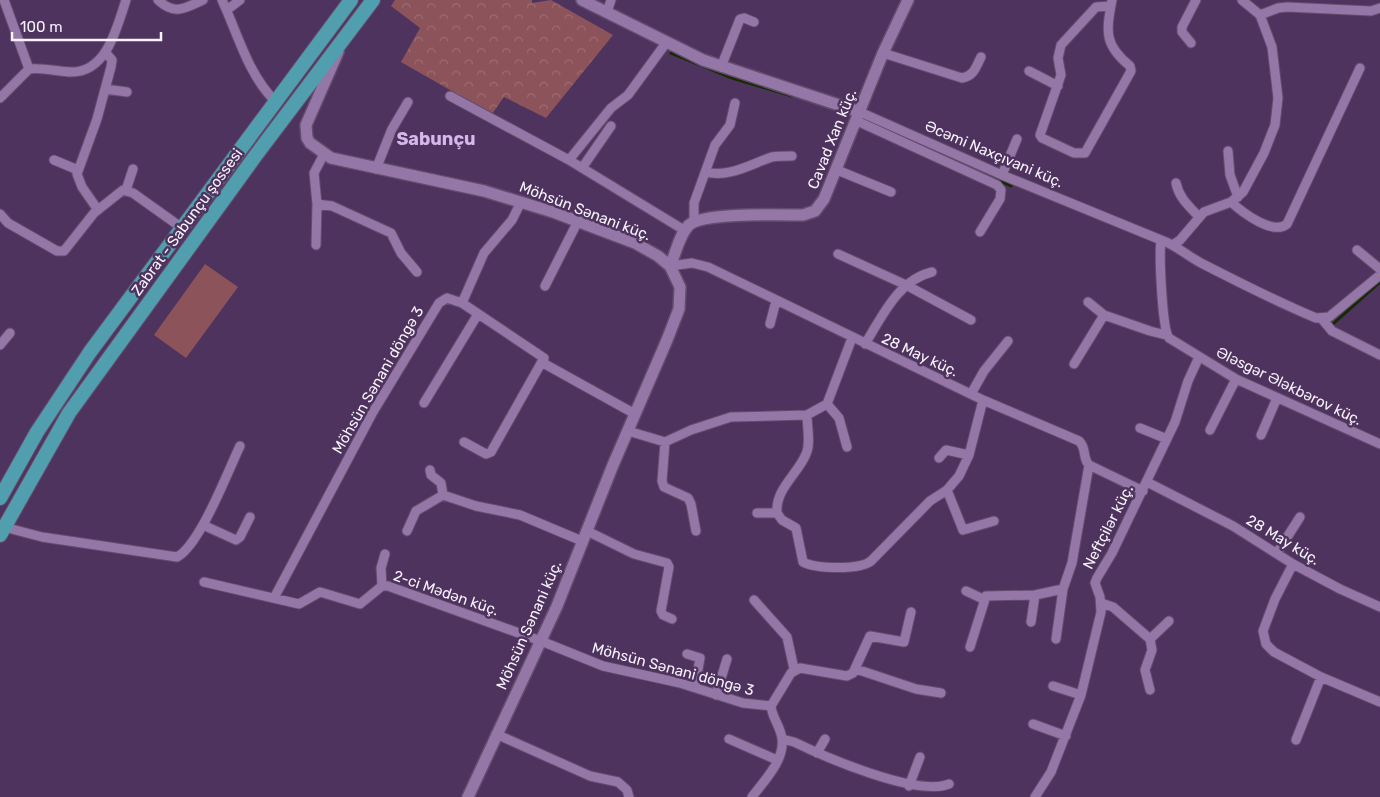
<svg xmlns="http://www.w3.org/2000/svg" width="1380" height="797" font-family="Rubik,sans-serif">
<style>
.grass{fill:#8c535a}
.park{fill:url(#park-crowns)}
.lines{fill:none;stroke-linecap:round;stroke-linejoin:round}
.stream{stroke:#162c00;stroke-width:3}
.minor-casing{stroke:#634d6e;stroke-width:11}
.tertiary-casing{stroke:#634d6e;stroke-width:14}
.primary-casing{stroke:#634d6e;stroke-width:16}
.minor{stroke:#9477a6;stroke-width:9}
.tertiary{stroke:#9477a6;stroke-width:11}
.primary{stroke:#519eaf;stroke-width:14}
.labels{text-anchor:middle;stroke-width:5;stroke-linejoin:round;paint-order:stroke}
.street-label{font-size:15px;fill:#f7f1fb;stroke:#4e335e}
.quarter-label{font-size:18px;font-weight:bold;fill:#d7b7eb;stroke:#4e335e}
</style>
<defs>
<pattern id="park-crowns" width="20" height="18" patternUnits="userSpaceOnUse" patternTransform="scale(1.25)"><rect width="20" height="18" fill="#8c535a"/><path d="M2 6a3 3 0 1 1 6 0M12 15a3 3 0 1 1 6 0" fill="none" stroke="#9d6c73"/></pattern>
</defs>
<rect width="100%" height="100%" fill="#4e335e"/>
<!-- grass -->
<path class="grass" d="M205 264 238 287 186 358 154 335Z"/>
<!-- park -->
<path class="park" d="M395 0H532V3L551 0 613 35 546 118 504 97 492 114 401 62 420 28 391 6Z"/>
<g class="lines">
<!-- stream -->
<path class="stream" d="M671 53 732 78 792 96
M867 120 1011 186
M1333 324 1380 282"/>
<!-- minor casing -->
<g class="minor-casing">
<path id="minor" d="M4 0 29 69
M158 0C175 16 185 8 203 0
M222 0C238 34 248 75 276 102
M1111 6 1096 7 1061 45 1058 58 1061 75 1040 135 1042 138 1074 153H1085L1131 71 1130 66C1104 45 1106 32 1112 0
M227 10 240 0
M607 12 611 0
M1260 15 1278 8 1287 7 1371 11 1380 8
M1191 43 1182 32V27L1196 0
M883 53 962 78C974 76 976 67 981 57
M721 67 740 19 744 18 754 22
M1029 71 1058 86
M105 89 127 92
M450 96 569 160 684 230
M0 98 29 69C43 67 58 72 72 72 107 72 117 27 126 0
M860 112 1002 175 1161 240C1176 245 1186 255 1201 263 1238 282 1277 302 1316 318L1329 317 1380 275
M857 121 997 185 1001 190 1000 199 980 232
M1228 151 1230 175 1238 197
M324 154 314 173 317 204 332 206 391 233 401 253 417 272
M54 160 78 170
M569 160 611 108 628 95 666 43
M582 168 611 126
M376 169 392 129 408 102
M837 170 891 192
M706 172C729 178 751 164 772 157 778 156 786 156 792 156
M1002 175 1017 139
M1176 183C1179 198 1189 206 1199 217
M126 190 133 169
M1231 202C1242 212 1273 236 1287 224L1360 68
M98 210 82 187 77 174 97 119 111 67 112 60 105 52
M0 214 8 223 57 251H64L94 213 123 190 133 193 182 228
M694 221V203L715 145 730 125 735 103
M1161 240C1159 254 1162 329 1169 338L1236 379 1380 444
M1174 244 1180 240 1204 212 1231 202 1243 192 1264 153 1275 125 1278 98 1272 47 1260 15 1242 0
M316 245 317 204
M1357 250 1380 269
M838 254 906 285 971 320
M670 266 692 263 708 267 983 400 1079 441C1087 448 1082 458 1089 465L1143 491
M545 286 578 221
M1088 302 1104 315
M462 303 544 358 491 452 486 454 464 442
M1322 319 1332 331 1380 355
M770 324 776 301
M865 344C882 317 898 280 932 272
M0 345 10 333
M543 363 635 414
M1074 364 1104 315 1150 331 1166 335
M971 394 984 371 1008 341
M424 403 478 314
M827 404 839 418 847 447
M807 415 827 404 852 338
M1140 428 1167 439
M1210 430 1236 379
M628 431 665 442 691 430 731 417 807 415C807 426 811 444 806 454 798 474 775 489 777 513L782 520 796 528 803 562C816 569 860 570 871 561L930 501 947 490 959 476 969 455 983 400
M1261 435 1277 398
M665 442 662 481 664 487 688 498 691 504 696 531
M939 458 946 450 969 455
M430 470 431 475 441 483 443 495
M1147 482 1233 526 1293 564 1340 589 1380 607
M947 490 963 530 994 521
M757 513H777
M203 525 236 540 240 537 250 517
M4 527 42 537 177 557C200 545 228 471 240 446
M407 531 416 511 443 495 476 506 520 515 582 541
M587 531 634 554 667 563 669 567 661 611 663 615 672 619
M1277 553 1300 517
M1293 564 1275 599 1263 631 1266 644 1274 652 1321 677 1380 702
M204 582 299 604 320 592 360 604 382 586H388L541 641 603 666 680 683 743 703 771 706
M382 586 381 568 385 554
M966 591 983 599
M274 598 373 412 439 303 447 298 462 303 484 253 512 220 521 202
M754 600 787 637 794 669
M1101 603 1113 607 1150 639 1152 650 1145 670 1150 690
M1031 622 1035 595
M1056 639 1063 589
M1150 639 1169 621
M970 647 986 596 1035 595 1063 589 1072 563 1089 465
M687 654 700 658 695 687
M856 669 916 689 941 693
M1053 686 1081 695
M716 695 727 659
M1033 724 1066 736
M496 734 590 776 618 782 627 790 629 797
M729 739 777 760
M782 739 794 742C825 757 917 797 949 784
M1296 740 1321 677
M817 753 825 739
M909 786 920 757
M752 797C763 782 785 760 782 739 781 727 772 718 771 706L791 673 800 668 847 676 853 673 870 636 904 642 911 612
M1035 797 1051 772 1081 695 1101 612 1100 597 1095 583 1097 578 1112 553 1175 422 1188 381 1199 357"/>
</g>
<!-- tertiary casing -->
<g class="tertiary-casing">
<path id="tertiary" d="M582 0 703 60 860 112
M338 52 306 125 307 138 310 143 331 158 484 191 553 212 635 243 658 256 670 266 680 287 679 309 667 340 613 465 557 606 468 797
M670 266C676 253 679 235 689 225 704 212 781 215 803 215L815 211 824 199 883 53 908 0"/>
</g>
<!-- primary casing -->
<g class="primary-casing">
<path id="primary" d="M0 498 37 432 90 352 351 0
M0 535 69 413 256 155 373 0"/>
</g>
<!-- minor -->
<use href="#minor" class="minor"/>
<!-- tertiary -->
<use href="#tertiary" class="tertiary"/>
<!-- primary -->
<use href="#primary" class="primary"/>
</g>
<g class="labels">
<!-- street labels -->
<g class="street-label">
<text transform="translate(832 139) rotate(-68)" y="5">Cavad Xan küç.</text>
<text transform="translate(994 154) rotate(23)" y="5">Əcəmi Naxçıvani küç.</text>
<text transform="translate(585 211) rotate(21)" y="5">Möhsün Sənani küç.</text>
<text transform="translate(187 222) rotate(-54)" y="5">Zabrat - Sabunçu şossesi</text>
<text transform="translate(920 355) rotate(25)" y="5">28 May küç.</text>
<text transform="translate(378 380) rotate(-60)" y="5">Möhsün Sənani döngə 3</text>
<text transform="translate(1289 386) rotate(26)" y="5">Ələsgər Ələkbərov küç.</text>
<text transform="translate(1108 527) rotate(-63)" y="5">Neftçilər küç.</text>
<text transform="translate(1283 540) rotate(31)" y="5">28 May küç.</text>
<text transform="translate(446 593) rotate(19)" y="5">2-ci Mədən küç.</text>
<text transform="translate(529 625) rotate(-66)" y="5">Möhsün Sənani küç.</text>
<text transform="translate(673 669) rotate(15)" y="5">Möhsün Sənani döngə 3</text>
</g>
<!-- quarter labels -->
<g class="quarter-label">
<text x="436" y="145">Sabunçu</text>
</g>
</g>
<!-- scale -->
<path d="M12 32v8h149v-8" fill="none" stroke="#f7f1fb" stroke-width="2.5"/>
<text x="20" y="32" font-size="15" fill="#f7f1fb" stroke="#4e335e" stroke-width="4" paint-order="stroke">100 m</text>
</svg>
